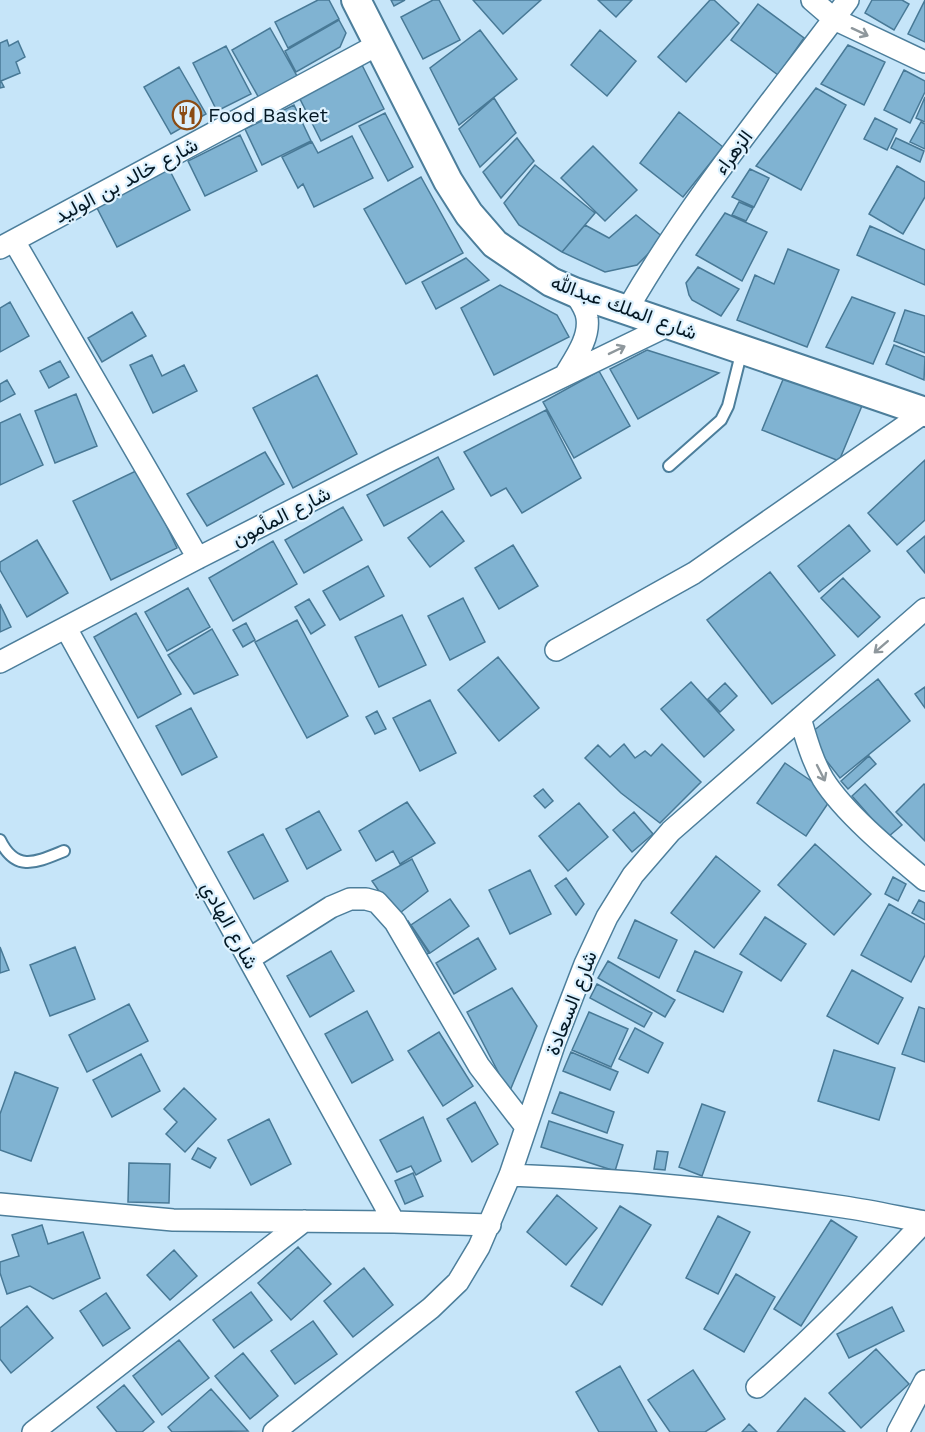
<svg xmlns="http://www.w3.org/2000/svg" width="925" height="1432" font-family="'Work Sans',Vazirmatn,sans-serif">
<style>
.building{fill:#80b3d2;stroke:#487996;stroke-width:1.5}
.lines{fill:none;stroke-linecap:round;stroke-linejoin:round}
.lane-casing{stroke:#4c7e9b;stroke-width:14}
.street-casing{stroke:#4c7e9b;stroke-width:24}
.secondary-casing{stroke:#4c7e9b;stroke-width:32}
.lane{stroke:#fff;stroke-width:10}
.street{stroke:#fff;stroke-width:21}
.secondary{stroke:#fff;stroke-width:28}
.oneway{stroke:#8e979c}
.labels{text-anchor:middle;stroke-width:4.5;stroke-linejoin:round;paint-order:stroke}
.poi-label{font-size:20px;fill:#041824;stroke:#dcf1fe;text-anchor:start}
.street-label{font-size:20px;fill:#041824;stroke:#dcf1fe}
</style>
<rect width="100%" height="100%" fill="#c6e5f9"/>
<!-- building -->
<path class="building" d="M318 0H329L339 19 288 48 275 22Z
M391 0H405L394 6Z
M433 0H439L460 40 423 59 401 17Z
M473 0H541L503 34Z
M598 0H632L616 17Z
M710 0H714L739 23 686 82 658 57Z
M872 0H902L909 4 894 30 865 13Z
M925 0V42L908 34Z
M758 4 804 38 778 75 731 40Z
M339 20 346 33 340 47 296 72 285 51Z
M270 28 297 76 259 98 232 50Z
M480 30 517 79 459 125 430 68Z
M600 30 636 61 607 96 571 65Z
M7 40 9 46 18 41 25 57 16 62 20 73 1 81 4 87 0 88V43Z
M848 45 885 62 864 105 821 84Z
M226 46 251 94 217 111 193 63Z
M362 65 384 109 321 141 299 97Z
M179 67 206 114 171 134 144 87Z
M904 70 925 81V92L910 123 884 110Z
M816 88 846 105 801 190 756 166Z
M925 97V122L916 118Z
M494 98 516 133 480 167 459 129Z
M294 105 311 141 262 165 245 129Z
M679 112 723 147 683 197 640 163Z
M385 113 413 167 388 181 359 126Z
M875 118 897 129 887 150 864 139Z
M921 122 925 124V149L910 142Z
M240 135 257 171 205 196 188 161Z
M352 136 373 178 314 207 303 184 298 188 282 157 312 142 318 153Z
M517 138 534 161 501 198 483 172Z
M896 138 924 151 920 162 891 148Z
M593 146 637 190 605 221 561 178Z
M535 165 595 213 562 252 519 225 504 203Z
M897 166 925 182V197L903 234 869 214Z
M168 167 190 210 117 247 95 204Z
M750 169 769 178 754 207 732 197Z
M421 177 463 253 406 284 364 209Z
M739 202 753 208 746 221 732 215Z
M725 213 767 232 742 281 696 255Z
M636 215 664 238 637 265 605 272 562 252 585 225 609 238Z
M870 226 925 250V285L857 255Z
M788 249 839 270 807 347 737 320 755 275 774 284Z
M466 258 489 280 436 309 422 282Z
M698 267 739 289 721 316 692 300 689 295 686 283Z
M500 285 557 315 569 337 494 375 461 308Z
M852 297 895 313 873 364 826 347Z
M10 302 29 336 0 352V308Z
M905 310 925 316V353L894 341Z
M132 312 146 336 102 362 88 338Z
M894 345 925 357 924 380 886 364Z
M647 350 719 373 638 419 610 369Z
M152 355 162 376 184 365 197 391 153 413 130 365Z
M60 361 69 377 49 388 40 371Z
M787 370 864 401 839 461 762 430Z
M599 371 630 426 574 458 543 402Z
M317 375 357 454 293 488 253 408Z
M7 380 15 394 0 402V384Z
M76 394 97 446 55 463 35 411Z
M546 410 581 478 522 513 506 488 491 496 464 452Z
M20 414 43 465 0 485V423Z
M265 452 284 484 207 526 187 494Z
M438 457 454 489 384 526 367 495Z
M925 460V520L897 545 868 513Z
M140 469 177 548 111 580 73 501Z
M343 507 362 540 304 573 285 540Z
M442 511 464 541 430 567 408 538Z
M849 525 870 551 819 592 798 566Z
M925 536V573L907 551Z
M37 540 68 593 27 617 0 570V562Z
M273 541 297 584 233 621 209 578Z
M513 545 538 586 499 609 475 568Z
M368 566 384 596 340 620 323 591Z
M770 572 835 655 772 704 707 620Z
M843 578 880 617 858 637 821 598Z
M188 588 210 627 167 651 145 612Z
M463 598 485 642 450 660 428 616Z
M309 599 325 625 311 634 295 607Z
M0 604 11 627 0 632Z
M136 613 181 694 138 718 94 637Z
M402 615 426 665 379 687 355 637Z
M297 620 348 716 307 738 255 642Z
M246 623 255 640 243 647 233 630Z
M212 629 238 675 194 694 168 655Z
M498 657 539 708 499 741 458 690Z
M878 679 910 721 840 778 807 736Z
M691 682 734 730 704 757 661 709Z
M725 683 737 696 720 712 708 699Z
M925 687V708L915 694Z
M430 700 456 753 420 771 393 718Z
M191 708 217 757 182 775 156 726Z
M377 711 386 729 375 734 366 717Z
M624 744 635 758 645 751 651 756 662 744 701 782 660 823 621 793 585 758 598 745 610 757Z
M869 756 876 764 848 789 841 781Z
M785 763 833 796 806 836 757 803Z
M865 784 902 825 888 837 852 796Z
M924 784 925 785V841L896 812Z
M543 789 553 801 545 808 534 796Z
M407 802 435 843 400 864 393 851 376 861 359 831Z
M579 803 608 837 568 871 539 836Z
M319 811 341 850 307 869 286 829Z
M634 812 653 834 632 852 613 830Z
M263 834 288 881 254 899 228 852Z
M815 844 871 894 834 935 778 885Z
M716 856 760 891 714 948 671 913Z
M412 859 428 891 396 916 372 881Z
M530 870 551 914 510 934 489 890Z
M893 877 906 884 898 901 885 894Z
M566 878 584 904 576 915 555 886Z
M450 899 469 926 430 953 411 925Z
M919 900 925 903V920L912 913Z
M889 904 925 924V955L911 982 861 955Z
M765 917 806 944 781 981 740 954Z
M635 920 677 940 659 978 618 958Z
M408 921 429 953 421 958 400 927Z
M478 938 496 969 454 994 436 963Z
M0 947 9 970 0 973Z
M75 947 95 999 50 1016 30 965Z
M331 951 354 991 310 1017 287 976Z
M695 951 742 972 723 1012 677 991Z
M608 961 675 1000 665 1017 598 978Z
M852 970 903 998 878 1044 827 1016Z
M597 984 652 1013 644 1027 590 998Z
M512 988 537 1026 509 1093 467 1012Z
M129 1004 148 1041 87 1072 69 1035Z
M919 1007 925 1009V1062L902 1054Z
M367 1011 393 1060 352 1083 325 1034Z
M589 1012 628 1029 611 1067 572 1050Z
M635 1028 663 1043 648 1073 619 1059Z
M439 1032 473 1086 443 1106 408 1051Z
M834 1050 895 1068 879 1120 818 1101Z
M571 1052 618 1072 610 1090 563 1071Z
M141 1054 160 1091 112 1117 93 1080Z
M15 1072 58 1088 31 1161 0 1150V1114Z
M184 1088 216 1119 185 1152 166 1134 177 1122 164 1109Z
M560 1092 614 1112 607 1133 552 1113Z
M475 1102 498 1144 472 1162 447 1119Z
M702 1104 725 1112 702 1176 679 1167Z
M423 1117 441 1161 416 1175 411 1166 397 1172 380 1140Z
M269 1119 291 1164 251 1185 228 1140Z
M549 1121 623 1145 615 1171 541 1147Z
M198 1148 216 1158 210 1168 192 1159Z
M657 1151 668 1152 665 1170 654 1169Z
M129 1163 170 1164 169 1203 128 1202Z
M413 1173 423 1196 405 1204 395 1181Z
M557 1195 597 1228 566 1265 527 1232Z
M620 1206 651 1225 602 1305 571 1286Z
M718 1216 750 1232 718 1294 686 1278Z
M831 1220 857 1237 801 1326 774 1309Z
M42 1225 48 1244 83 1232 100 1278 53 1299 30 1286 7 1294 0 1273V1262L19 1256 12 1235Z
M298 1247 331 1284 291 1320 258 1283Z
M174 1250 197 1276 170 1300 147 1275Z
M364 1268 393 1305 353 1337 324 1301Z
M736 1274 775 1297 744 1352 704 1329Z
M251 1292 272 1320 234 1348 213 1320Z
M106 1293 130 1328 103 1346 80 1311Z
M27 1306 53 1338 11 1373 0 1359V1328Z
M892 1307 904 1331 849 1358 837 1334Z
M313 1321 337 1354 295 1384 271 1351Z
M179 1340 209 1378 162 1415 133 1376Z
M876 1349 909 1384 861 1428 829 1393Z
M243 1353 278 1396 250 1419 215 1376Z
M620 1366 657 1432H599L576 1392Z
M693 1370 725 1419 705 1432H670L648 1400Z
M124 1385 154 1422 142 1432H117L97 1407Z
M211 1389 248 1431 172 1432 168 1427Z
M805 1398 845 1432H777Z
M749 1424 757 1432H742Z"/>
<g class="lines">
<!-- lane casing -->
<g class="lane-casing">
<path id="lane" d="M669 466 721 420 728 406 742 350
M0 840C16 873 37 862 64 851"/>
</g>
<!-- street casing -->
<g class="street-casing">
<path id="street" d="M812 0 834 19 925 62
M14 241 198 558
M0 248 379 44
M627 310C690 200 772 102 848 0
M565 375C575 358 590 338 587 318 586 308 579 300 574 292
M66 628 394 1222
M556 650 694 573 925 412
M0 662 198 558 391 460 669 325
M800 718C806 738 812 760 823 779 844 813 894 854 925 880
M249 959 331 907 350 899H366L377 902 395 922 479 1066 526 1127
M510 1175C622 1179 733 1190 844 1207 871 1211 898 1217 925 1222
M0 1204 173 1220 394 1222 490 1225
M757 1387C816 1336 870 1279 924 1222
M33 1432 304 1221
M274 1432 431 1308 458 1282 479 1247 510 1175 555 1042 585 964 607 917 633 875 671 831 925 609
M898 1432 925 1381"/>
</g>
<!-- secondary casing -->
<g class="secondary-casing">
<path id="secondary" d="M356 0 448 181 469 214 495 244 551 282 574 292 925 412"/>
</g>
<!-- lane -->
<use href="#lane" class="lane"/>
<!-- street -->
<use href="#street" class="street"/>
<!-- secondary -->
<use href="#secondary" class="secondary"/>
</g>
<!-- one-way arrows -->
<defs><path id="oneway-shaft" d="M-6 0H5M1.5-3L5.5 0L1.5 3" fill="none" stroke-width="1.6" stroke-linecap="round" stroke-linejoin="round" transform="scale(1.5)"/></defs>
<g class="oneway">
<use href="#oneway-shaft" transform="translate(860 32) rotate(25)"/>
<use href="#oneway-shaft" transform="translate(617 350) rotate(-26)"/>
<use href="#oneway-shaft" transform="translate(881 647) rotate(139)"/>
<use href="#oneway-shaft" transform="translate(821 773) rotate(63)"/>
</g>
<!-- icons -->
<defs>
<g id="restaurant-ring" transform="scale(1.5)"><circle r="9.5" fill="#dcf1fe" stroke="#8b4b13" stroke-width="1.5"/><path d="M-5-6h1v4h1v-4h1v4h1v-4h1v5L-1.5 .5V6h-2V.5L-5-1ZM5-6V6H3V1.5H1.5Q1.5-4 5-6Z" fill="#8b4b13"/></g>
</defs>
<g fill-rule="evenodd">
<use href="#restaurant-ring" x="187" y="115"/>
</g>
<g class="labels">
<!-- poi labels -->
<g class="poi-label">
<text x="208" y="122">Food Basket</text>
</g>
<!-- street labels -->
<g class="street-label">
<text transform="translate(733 152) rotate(-53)" y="7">الزهراء</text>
<text transform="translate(126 180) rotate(-28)" y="7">شارع خالد بن الوليد</text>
<text transform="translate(624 307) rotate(20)" y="7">شارع الملك عبدالله</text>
<text transform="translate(281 516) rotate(-27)" y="7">شارع المأمون</text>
<text transform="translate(230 925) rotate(61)" y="7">شارع الهادي</text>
<text transform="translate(571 1003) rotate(-69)" y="7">شارع السعادة</text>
</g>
</g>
</svg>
